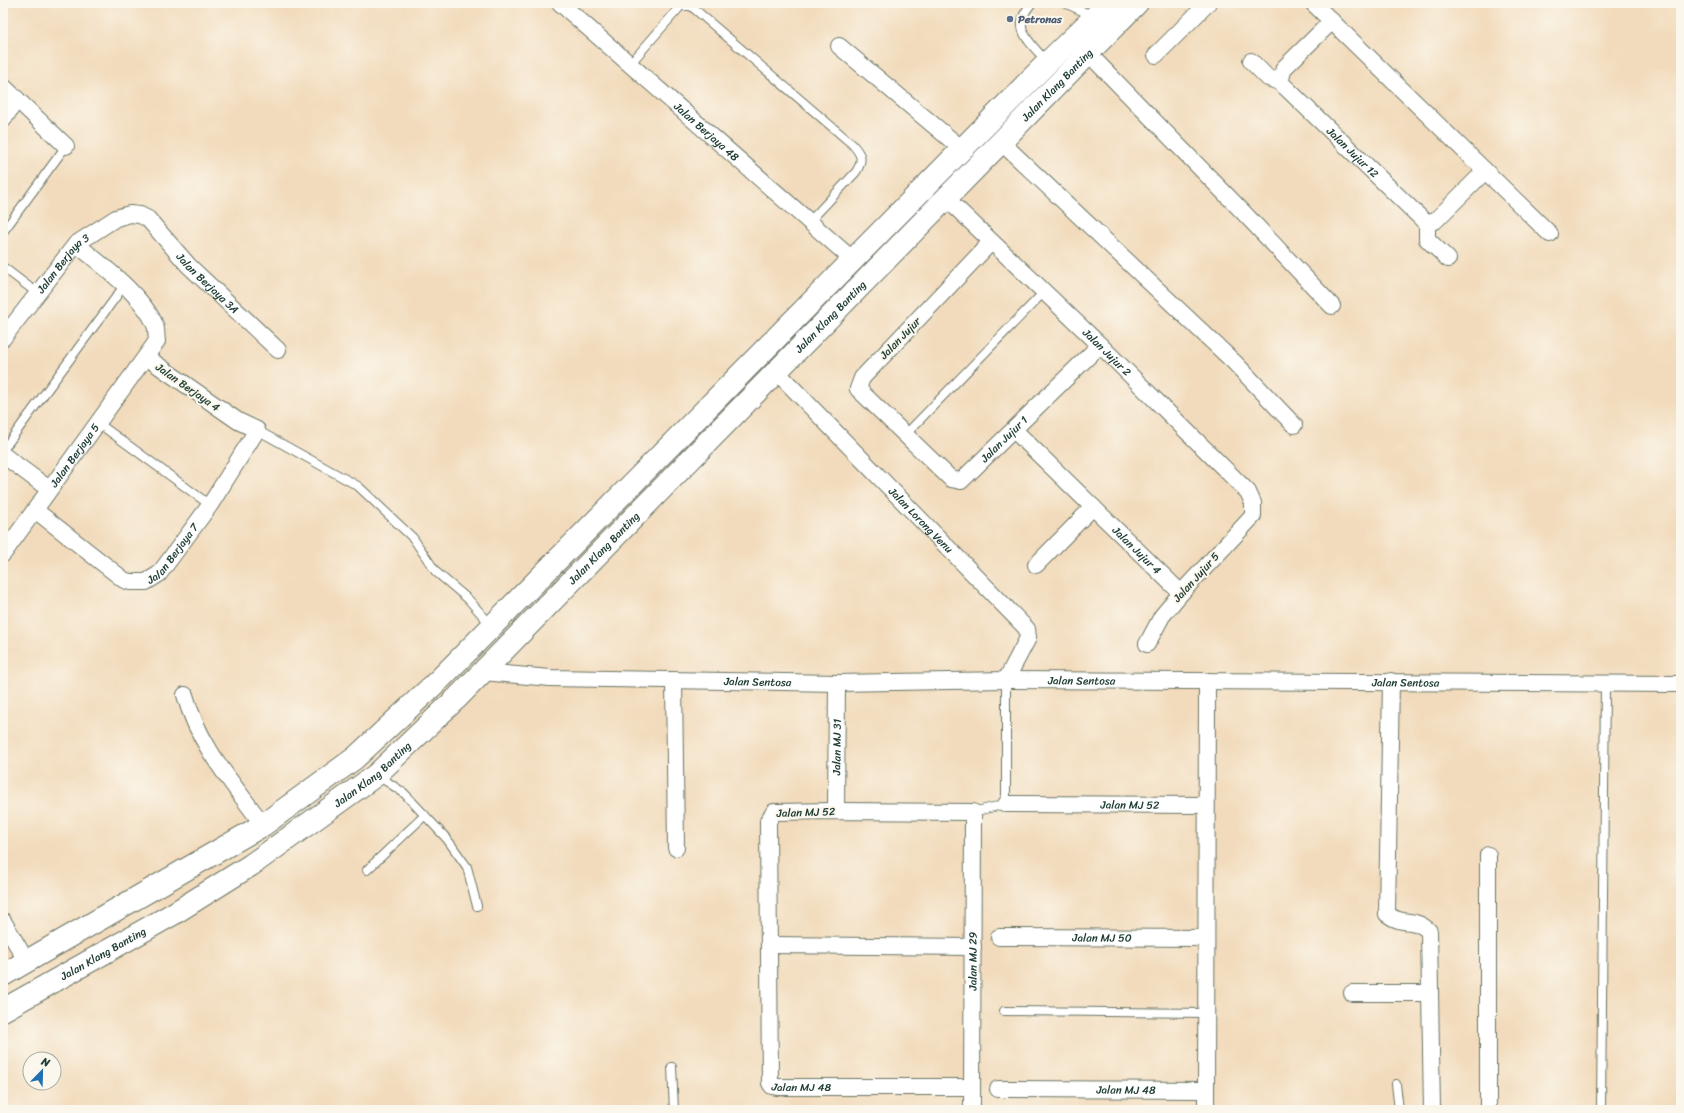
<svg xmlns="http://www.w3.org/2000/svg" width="1684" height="1113" font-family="Sriracha,sans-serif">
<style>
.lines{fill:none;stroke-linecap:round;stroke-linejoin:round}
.service-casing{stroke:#697464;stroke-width:10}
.minor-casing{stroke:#697464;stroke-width:18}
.trunk-casing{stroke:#697464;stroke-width:24}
.service{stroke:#fff;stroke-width:8}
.minor{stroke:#fff;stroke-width:16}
.trunk{stroke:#fff;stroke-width:22}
.service-dot{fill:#5c6f8a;stroke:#fbf7ec;stroke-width:1.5}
.labels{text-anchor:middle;stroke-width:4;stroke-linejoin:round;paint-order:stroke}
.service-label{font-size:11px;font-weight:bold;fill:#4e5e75;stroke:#fbf7ec;text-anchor:start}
.street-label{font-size:11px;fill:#1f3d34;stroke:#fbf7ec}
</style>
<rect width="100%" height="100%" fill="#fbf7ec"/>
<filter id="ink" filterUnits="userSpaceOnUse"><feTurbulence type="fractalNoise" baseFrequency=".025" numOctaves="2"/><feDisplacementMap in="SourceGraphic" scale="8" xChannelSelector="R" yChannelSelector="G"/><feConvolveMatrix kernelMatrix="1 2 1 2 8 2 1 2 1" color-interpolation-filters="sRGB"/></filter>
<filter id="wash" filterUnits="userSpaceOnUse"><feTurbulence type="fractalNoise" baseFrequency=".012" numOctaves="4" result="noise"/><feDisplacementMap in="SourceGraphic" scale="16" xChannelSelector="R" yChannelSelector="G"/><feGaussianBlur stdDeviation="0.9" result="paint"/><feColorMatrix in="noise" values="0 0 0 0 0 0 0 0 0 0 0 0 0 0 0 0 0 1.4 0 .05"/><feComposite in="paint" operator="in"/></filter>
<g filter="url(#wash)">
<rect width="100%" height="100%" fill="#f2dbbc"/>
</g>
<g filter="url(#ink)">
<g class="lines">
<!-- service casing -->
<g class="service-casing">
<path id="service" d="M1032 3C1009 28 1030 42 1047 62
M1065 3 1093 16
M630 64 679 8 682 6H691L852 144C861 154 864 159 856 172L809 222
M3 232 66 146
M3 267 37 293
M98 423 210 505
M257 430 358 486 413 538 436 572 468 599 491 625
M905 435 1044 292
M3 450 124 286
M377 775 404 793 447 839 467 867 477 906
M973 812 1006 804V680
M367 870 425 815
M1004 1011 1206 1013
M672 1067 674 1110
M1396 1084 1399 1110
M1601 1110 1605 684"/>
</g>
<!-- minor casing -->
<g class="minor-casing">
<g id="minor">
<path id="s1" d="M560 3 853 260"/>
<path d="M1313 3 1550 234"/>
<path id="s2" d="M1332 21 1284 68 1280 82 1427 224 1436 220 1485 171"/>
<path d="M839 46 962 149"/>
<path d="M1088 53 1243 212 1332 306"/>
<path d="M1156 55 1208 3"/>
<path d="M1251 61 1268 78 1280 82"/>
<path d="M3 86 66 146"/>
<path d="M3 120 17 99"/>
<path d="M1001 142 1234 362 1294 425"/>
<path id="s3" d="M946 198 1100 345 1248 492 1253 503V516L1181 593 1162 616 1147 644"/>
<path d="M1427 224V239L1448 259"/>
<path id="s4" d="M991 242 862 378 858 389 951 479 961 481 1100 345"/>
<path id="s5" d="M3 338 76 244 116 218 130 214 140 215 148 219 189 266 278 350"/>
<path id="s6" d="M776 371 1027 629 1028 638 1006 680"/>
<path id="s7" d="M1014 430 1181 593"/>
<path d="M3 455 49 489"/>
<path id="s8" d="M35 510 124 580 130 582H146L159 574 210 505 257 430 238 421 146 357"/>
<path id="s9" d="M3 554 157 341C156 336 157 330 155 325 144 297 100 263 76 244"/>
<path d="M1036 565 1093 507"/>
<path id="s10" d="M483 672 550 678 837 683 1006 680 1681 684"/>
<path d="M674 680 676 848"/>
<path d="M1391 681 1387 914C1404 927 1413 916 1429 931L1432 1110"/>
<path d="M185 695C199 746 232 782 263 825"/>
<path id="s11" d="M1006 804 1206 805"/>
<path id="s12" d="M836 811 837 683"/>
<path d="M3 921 27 962"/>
<path id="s13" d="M999 937 1206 938"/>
<path d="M770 945 973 947"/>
<path d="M1352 993H1430"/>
<path id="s14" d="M998 1089 1206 1090"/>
<path id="s15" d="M972 1110 973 812 836 811 774 812 768 821 770 1083 772 1086 777 1087H972"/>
<path d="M1206 1110 1207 681"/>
<path d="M1488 1110V855"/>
</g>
</g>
<!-- trunk casing -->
<g class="trunk-casing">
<g id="trunk">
<path d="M3 975 263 825 355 758 441 678 1047 63 1109 3"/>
<path id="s16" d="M3 1010 173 914 251 865 376 775 458 697 1137 3"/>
</g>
</g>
<!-- service -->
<use href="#service" class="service"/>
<!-- minor -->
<use href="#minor" class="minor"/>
<!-- trunk -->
<use href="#trunk" class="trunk"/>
</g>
</g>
<!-- markers -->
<circle class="service-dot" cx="1010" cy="19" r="4"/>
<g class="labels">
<!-- service labels -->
<g class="service-label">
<text x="1018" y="23">Petronas</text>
</g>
<!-- street labels -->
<g class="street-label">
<text dy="4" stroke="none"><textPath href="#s16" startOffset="1411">Jalan Klang Banting</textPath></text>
<text dy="4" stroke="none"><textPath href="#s1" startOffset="195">Jalan Berjaya 48</textPath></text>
<text dy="4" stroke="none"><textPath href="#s2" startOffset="183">Jalan Jujur 12</textPath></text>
<text dy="4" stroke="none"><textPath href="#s5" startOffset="96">Jalan Berjaya 3</textPath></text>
<text dy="4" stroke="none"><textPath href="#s5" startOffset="288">Jalan Berjaya 3A</textPath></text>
<text dy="4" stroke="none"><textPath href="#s16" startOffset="1087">Jalan Klang Banting</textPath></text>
<text transform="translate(900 338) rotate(-46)" y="4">Jalan Jujur</text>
<text dy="4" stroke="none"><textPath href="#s3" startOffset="223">Jalan Jujur 2</textPath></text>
<text transform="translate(188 387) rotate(35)" y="4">Jalan Berjaya 4</text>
<text dy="4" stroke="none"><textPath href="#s4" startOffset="399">Jalan Jujur 1</textPath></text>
<text dy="4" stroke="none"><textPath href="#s9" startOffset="122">Jalan Berjaya 5</textPath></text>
<text dy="4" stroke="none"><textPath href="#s6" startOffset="208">Jalan Lorong Venu</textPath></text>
<text dy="4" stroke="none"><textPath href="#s16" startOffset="763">Jalan Klang Banting</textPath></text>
<text dy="4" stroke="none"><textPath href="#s7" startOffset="172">Jalan Jujur 4</textPath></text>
<text dy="4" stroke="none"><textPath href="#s8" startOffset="175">Jalan Berjaya 7</textPath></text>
<text transform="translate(1196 577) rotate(-48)" y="4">Jalan Jujur 5</text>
<text dy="4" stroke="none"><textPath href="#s10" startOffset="599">Jalan Sentosa</textPath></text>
<text dy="4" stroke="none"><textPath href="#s10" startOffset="275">Jalan Sentosa</textPath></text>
<text dy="4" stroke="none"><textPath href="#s10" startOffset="923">Jalan Sentosa</textPath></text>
<text dy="4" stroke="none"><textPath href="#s12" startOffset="64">Jalan MJ 31</textPath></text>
<text dy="4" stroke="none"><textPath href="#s16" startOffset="439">Jalan Klang Banting</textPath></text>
<text dy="4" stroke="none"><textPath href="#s11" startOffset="124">Jalan MJ 52</textPath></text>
<text transform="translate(806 812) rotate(-2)" y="4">Jalan MJ 52</text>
<text dy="4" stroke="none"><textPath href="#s13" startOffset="103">Jalan MJ 50</textPath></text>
<text dy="4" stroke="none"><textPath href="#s16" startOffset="115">Jalan Klang Banting</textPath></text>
<text dy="4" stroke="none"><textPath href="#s15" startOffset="149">Jalan MJ 29</textPath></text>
<text dy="4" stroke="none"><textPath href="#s15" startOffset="803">Jalan MJ 48</textPath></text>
<text dy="4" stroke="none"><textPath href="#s14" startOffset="128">Jalan MJ 48</textPath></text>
</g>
</g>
<!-- margin -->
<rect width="1684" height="1113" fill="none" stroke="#fbf7ec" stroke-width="16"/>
<!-- north arrow -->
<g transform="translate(42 1071) rotate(23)"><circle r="19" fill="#fbf7ec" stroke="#a3ada2"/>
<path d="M0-3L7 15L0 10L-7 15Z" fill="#1f6fb2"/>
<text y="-6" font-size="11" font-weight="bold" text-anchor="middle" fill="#1f3d34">N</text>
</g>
</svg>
